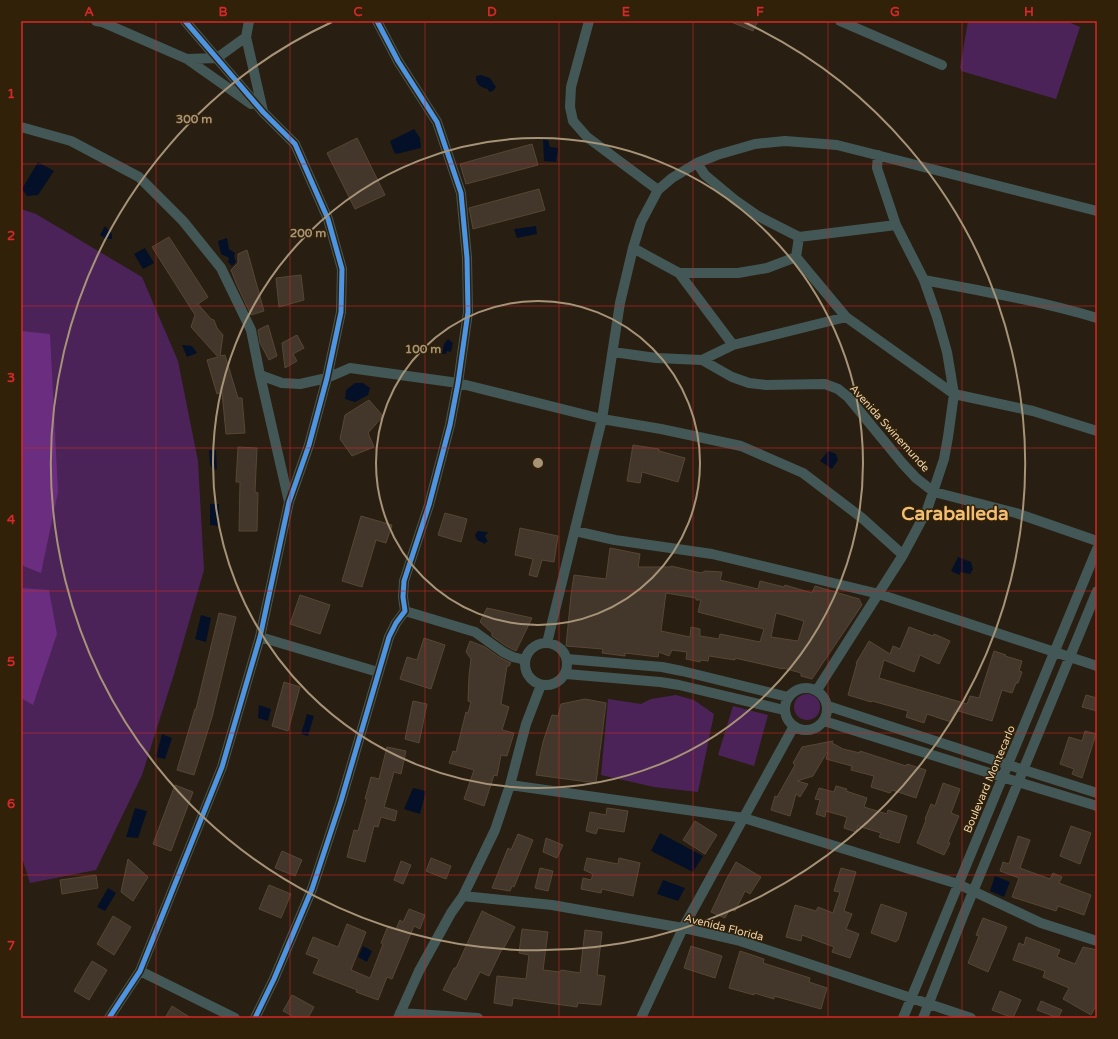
<svg xmlns="http://www.w3.org/2000/svg" width="1118" height="1039" font-family="'Varela Round',sans-serif">
<style>
.green{fill:#4b2358}
.forest{fill:#6b2d7f}
.water{fill:#041028}
.building{fill:#43372b;stroke:#574634;fill-rule:evenodd}
.lines{fill:none;stroke-linecap:round;stroke-linejoin:round}
.minor{stroke:#435856;stroke-width:10}
.cycleway-casing{stroke:#312109;stroke-width:8}
.cycleway{stroke:#4d94e3;stroke-width:5}
.grid{fill:none;stroke:#d62828;stroke-width:1;stroke-opacity:0.55}
.ring{fill:none;stroke:#a79377;stroke-width:2}
.labels{text-anchor:middle;stroke-width:3;stroke-linejoin:round;paint-order:stroke}
.street-label{font-size:11px;fill:#ebd1ae;stroke:#312109}
.town-label{font-size:19px;font-weight:bold;fill:#f2be74;stroke:#312109}
.centre{fill:#a79377;stroke:#312109;stroke-width:2}
.ring-label{font-size:12px;text-anchor:middle;font-weight:bold;fill:#a79377;stroke:#312109;stroke-width:3;stroke-linejoin:round;paint-order:stroke}
.neatline{fill:none;stroke:#d62828;stroke-width:1.5}
.grid-label{font-size:13px;text-anchor:middle;font-weight:bold;fill:#d62828}
</style>
<rect width="100%" height="100%" fill="#281f12"/>
<!-- green -->
<path class="green" d="M968 21H1066L1080 27 1056 99 961 71V69L960 68Z
M21 209 36 214 142 277 178 361 198 461 204 570 174 674 142 775 96 870 30 883 21 855Z
M794 707a13 13 0 1 1 26 0a13 13 0 1 1-26 0Z
M676 695 694 700 714 714 698 792 654 787 601 775 608 699 641 704 651 699Z
M733 706 768 715 754 766 718 755Z"/>
<!-- forest -->
<path class="forest" d="M21 331 50 334 58 492 41 573 21 565Z
M21 588 49 590 57 634 33 705 21 698Z"/>
<!-- water -->
<path class="water" d="M481 75 490 78 496 87 493 91 489 92 488 89C481 88 475 84 476 76Z
M414 129 420 138 421 148 396 154 394 152 390 141Z
M543 139 548 140 550 147 558 148 556 162 544 161Z
M38 162 54 171 38 195 27 196 22 189Z
M105 226 112 234V239H106L100 235Z
M536 226 537 234 517 238 514 229Z
M227 238 229 249 235 253 234 256 236 262 232 266 228 262 229 258 221 254 218 241Z
M145 248 154 263 143 269 134 254Z
M448 339 453 343 451 352 447 351 446 354H442L444 344Z
M182 345 192 346 197 353 187 357Z
M355 383H363L370 388 368 395 355 402 345 399 346 390Z
M209 450H216L217 468 216 470 213 469 210 465Z
M828 451 836 454 838 460 832 469 820 461Z
M210 504H219V526L210 525Z
M478 531 488 532 485 536 488 542H486L485 544 477 540 475 535Z
M958 557 971 562 973 569 970 574 961 572 959 575 951 571Z
M201 615 211 618 206 642 195 639Z
M259 705 271 709 268 721 258 718Z
M307 714 314 716 308 736 301 734Z
M162 734 172 738 165 759 156 757Z
M413 788 426 791 420 814 404 809Z
M135 808 147 811 138 838 126 837Z
M660 833 703 856 693 872 651 851Z
M995 876 1010 882 1004 897 990 891Z
M663 880 685 888 678 901 657 894Z
M108 888 116 893 105 911 97 907Z
M363 946 372 951 367 962 358 957Z"/>
<!-- building -->
<path class="building" d="M729 21H758L753 31Z
M357 138 385 195 355 209 327 153Z
M532 144 538 165 466 184 460 164Z
M539 189 545 210 473 229 469 208Z
M169 237 208 297 198 304 211 319 214 320 217 328 223 335 220 356 225 355 238 398H242L245 433 226 434 222 392 217 394 207 360 218 357 191 327 195 315 152 247Z
M247 250 264 311 251 315 236 283 231 270 238 263V254Z
M301 275 304 300 279 307 276 278Z
M268 325 277 356 269 360 260 343 258 330Z
M297 335 304 348 293 354 297 361 285 368 282 343Z
M369 400 383 416 368 433 374 447 352 456 340 439 345 415Z
M633 445 659 449V451L685 458 678 482 642 472 640 483 627 481Z
M238 447 257 448 255 492 258 493 257 531H239L240 482H236Z
M445 513 467 519 461 542 438 535Z
M361 516 392 525 386 543 376 540 362 587 342 581Z
M520 528 558 536 554 562 542 560 537 577 529 575 533 559 515 555Z
M610 548 640 554 638 567H671V566L701 573 705 571 722 572 720 580 758 589 760 581 784 587 785 585 812 593 815 586 859 599 862 605 812 679 801 676V673L783 668V669L735 658V660L709 656 708 661 700 660V662L686 659 687 652 672 650 669 656 659 652 658 657 625 653V656L602 653 603 649 566 646 571 595 574 575 606 579ZM666 593 696 598V600H701L698 612 764 629 760 642 720 634 719 639 700 636V629L691 627 690 637 661 631ZM776 613 804 621 798 641 771 637Z
M300 595 330 605 320 634 290 624Z
M487 608 532 618 516 651 506 646 492 636V633L480 622Z
M219 613 236 617 212 717 194 775 177 770 195 709H196Z
M909 627 933 636 934 634 950 641 939 664 920 655 914 672 884 660 879 678 967 704 970 696 979 698 994 651 1006 655 1005 656 1022 661 1019 671 1022 672 1018 683H1016L1012 693 1002 690 992 721 955 710 951 722 927 714 924 723 906 717 908 711 872 701 871 702 848 695 857 663H856L869 641 890 654 893 646 900 649Z
M424 638 445 645 431 689 400 679 407 657 417 660Z
M470 641 485 647 499 657 511 663 509 666H507L501 704 509 707 502 730 514 733 507 756 501 755 497 776 494 775 484 806 464 799 474 770 449 763 453 751 456 752 466 712 468 713 471 702 468 701 469 676 471 659 466 652Z
M284 682 300 687 288 731 272 726Z
M1086 695 1097 698V711L1082 707Z
M585 699 606 703 596 783 536 775 543 742 552 715 558 716 561 704Z
M413 701 427 704 419 743 405 739Z
M1085 731 1096 734 1082 778 1072 774 1074 769 1060 764 1069 737 1082 741Z
M833 741 832 743 843 749 860 753V751L906 766 907 764 926 770 916 798 892 790 890 793 871 787 874 776 851 770 852 766 826 759 828 752H827L813 776 797 781 808 784 800 797 796 794 790 816 771 810 775 796 777 797 795 765 793 763 802 747Z
M387 747 406 751 401 774 394 772 384 807 397 811 395 821 381 817 378 827 374 826 365 862 347 857 354 830 358 831 367 799H365L371 777 379 779Z
M943 783 960 789 951 813 959 816 948 842 950 843 944 855 917 843 926 820 925 819 931 804 935 806Z
M175 785 193 792 171 851 153 844Z
M836 786 847 789 846 791 867 798 864 807 887 814 888 810 907 816 899 843 879 837 881 833 858 826 856 832 844 828 847 817 826 811 825 817 816 814 820 800 815 799 819 788 834 792Z
M607 808 628 811 624 832 598 828 596 834 586 831 590 812 606 815Z
M695 821 717 835 705 854 683 840Z
M1071 826 1091 833 1080 864 1060 856Z
M518 834 533 840 514 887 512 886 510 891 492 888 508 848 511 850Z
M1018 836 1030 840 1020 868 1050 879 1053 873 1062 877 1059 883 1091 895 1084 915 1058 906 1056 911 1012 897 1019 878 1000 871 1003 862 1009 864Z
M546 838 563 845 557 858 543 852Z
M282 851 302 860 295 876 275 868Z
M431 858 451 866 446 879 426 871Z
M587 858 618 864 619 858 640 863 633 896 602 889 601 893 581 889 583 878 591 880 593 874 584 870Z
M128 859 148 877 133 901 121 892Z
M401 861 411 865 403 884 394 880Z
M736 862 761 877 750 894 745 891 735 911 730 909 725 918 711 912 726 880Z
M540 868 553 871 548 891 535 888Z
M841 868 856 872 844 911 852 914 846 929 859 934 850 958 832 952 834 947 802 935 801 941 786 937 795 905 816 911 818 907 833 913 840 892 834 891Z
M96 875 98 888 62 894 60 880Z
M269 885 291 894 281 918 259 909Z
M881 904 907 913 898 940H897L896 942 871 933Z
M409 909 425 915 420 929 414 926 392 979 387 977 378 1000 356 992 357 990 313 973 319 959 306 954 313 937 338 947 347 924 366 932 351 970 370 978 383 944 381 943 388 926 396 929 400 920 403 922Z
M482 911 515 927 504 948 503 947 489 976 480 972 466 1000 443 990 454 968H456Z
M113 916 131 927 114 955 97 944Z
M983 918 1007 927 988 972 968 963 979 936 976 935Z
M522 929 548 932 543 970 560 972 561 970 580 973 585 930 602 932 597 975 605 976 601 1005 578 1003 577 1007 513 998 512 1006 494 1003 497 976 526 979 529 955 519 953Z
M1026 937 1060 950 1057 957 1075 964 1083 947 1097 950V1004L1091 1015 1063 999 1069 988 1043 977 1045 971 1013 960 1019 943 1024 945Z
M691 946 722 956 715 978 684 968Z
M740 951 764 959 763 963 810 978 809 982 827 988 821 1009 774 996V999L754 993V995L729 988Z
M92 961 107 970 89 1000 74 991Z
M1000 991 1021 1000 1013 1018 992 1010Z
M292 995 314 1007 308 1018H296L283 1011Z
M1041 1001 1062 1010 1058 1018 1037 1010Z
M172 1006 191 1018H165Z"/>
<g class="lines">
<!-- minor -->
<path class="minor" d="M96 21 102 22 187 59 251 104
M249 21 246 37 263 111
M589 21 571 87 570 107 573 121 587 137 658 190
M840 21 942 65
M187 59 217 58 246 37
M21 127 71 141 139 177 183 221 221 268 251 330 260 375 289 502
M697 163 705 175 735 200 758 216 799 237 896 225
M799 237 796 257 846 317 954 394 1033 411 1097 431
M633 248 679 273 733 345
M679 273H738L767 268 796 257
M924 280C982 291 1040 301 1097 318
M613 352 656 358 702 360 732 377 749 383 766 385 825 384 838 389 848 397 903 464 916 478 934 492 1016 513 1097 541
M702 360 733 345 846 317
M260 375 282 383 300 384 327 378 350 368 458 383 602 419 661 429 741 446 803 473 862 518 903 555
M575 531 615 540 712 554 879 594 1097 666
M405 611 475 632 503 652 513 657 525 660
M260 637 378 672
M525 664a21 21 0 1 1 42 0a21 21 0 1 1-42 0Z
M547 643 602 419 620 303 633 248 641 222 658 190 672 178 697 163 717 155 755 144 785 141 837 145 1097 211
M567 659 662 667 682 671 788 697
M566 674 660 682 679 685 784 710
M785 709a21 21 0 1 1 42 0a21 21 0 1 1-42 0Z
M817 690 903 555 927 510 944 459 948 437 954 394 947 352 937 317 924 280 896 225 877 168 878 155
M828 706 1024 770 1097 793
M824 721 1018 782 1097 806
M510 785 744 818 958 884 1041 923 1097 941
M463 896 552 905 683 928 740 941 971 1018
M140 971 235 1018
M400 1013 478 1018
M109 1018 140 971 222 767 260 637 289 502 309 445 327 378 341 312 342 269 328 219 295 144 263 112 185 21
M255 1018 274 979 312 889 341 801 389 637 396 623 405 611 403 597 404 581 429 505 450 425 458 383 468 312 467 258 461 193 437 122 398 61 377 21
M398 1018 419 971 451 913 463 896 495 830 510 785 526 724 541 685
M641 1018 683 928 794 726
M903 1018 1097 549
M923 1018 963 916 1097 591"/>
<!-- cycleway casing -->
<g class="cycleway-casing">
<path id="cycleway" d="M109 1018 140 971 222 767 260 637 289 502 309 445 327 378 341 312 342 269 328 219 295 144 263 112 185 21
M255 1018 274 979 312 889 341 801 389 637 396 623 405 611 403 597 404 581 429 505 450 425 458 383 468 312 467 258 461 193 437 122 398 61 377 21"/>
</g>
<!-- cycleway -->
<use href="#cycleway" class="cycleway"/>
</g>
<!-- grid -->
<path class="grid" d="M156 21V1018M290 21V1018M425 21V1018M559 21V1018M693 21V1018M828 21V1018M962 21V1018M21 164H1097M21 306H1097M21 448H1097M21 591H1097M21 733H1097M21 875H1097"/>
<!-- distance rings -->
<g class="ring">
<circle cx="538" cy="463" r="162"/>
<circle cx="538" cy="463" r="325"/>
<path d="M744 22A487 487 0 1 1 332 22"/>
</g>
<g class="labels">
<!-- street labels -->
<g class="street-label">
<text transform="translate(890 428) rotate(48)" y="4">Avenida Swinemunde</text>
<text transform="translate(989 779) rotate(-67)" y="4">Boulevard Montecarlo</text>
<text transform="translate(724 927) rotate(14)" y="4">Avenida Florida</text>
</g>
<!-- town labels -->
<g class="town-label">
<text x="955" y="520">Caraballeda</text>
</g>
</g>
<circle cx="538" cy="463" r="6" class="centre"/>
<g class="ring-label">
<text x="194" y="123">300 m</text>
<text x="308" y="237">200 m</text>
<text x="423" y="353">100 m</text>
</g>
<!-- border -->
<rect width="1118" height="1039" fill="none" stroke="#312109" stroke-width="44"/>
<rect x="22" y="22" width="1074" height="995" class="neatline"/>
<g class="grid-label">
<text x="89" y="16">A</text>
<text x="223" y="16">B</text>
<text x="358" y="16">C</text>
<text x="492" y="16">D</text>
<text x="626" y="16">E</text>
<text x="760" y="16">F</text>
<text x="895" y="16">G</text>
<text x="1029" y="16">H</text>
<text x="11" y="98">1</text>
<text x="11" y="240">2</text>
<text x="11" y="382">3</text>
<text x="11" y="524">4</text>
<text x="11" y="666">5</text>
<text x="11" y="808">6</text>
<text x="11" y="950">7</text>
</g>
</svg>
